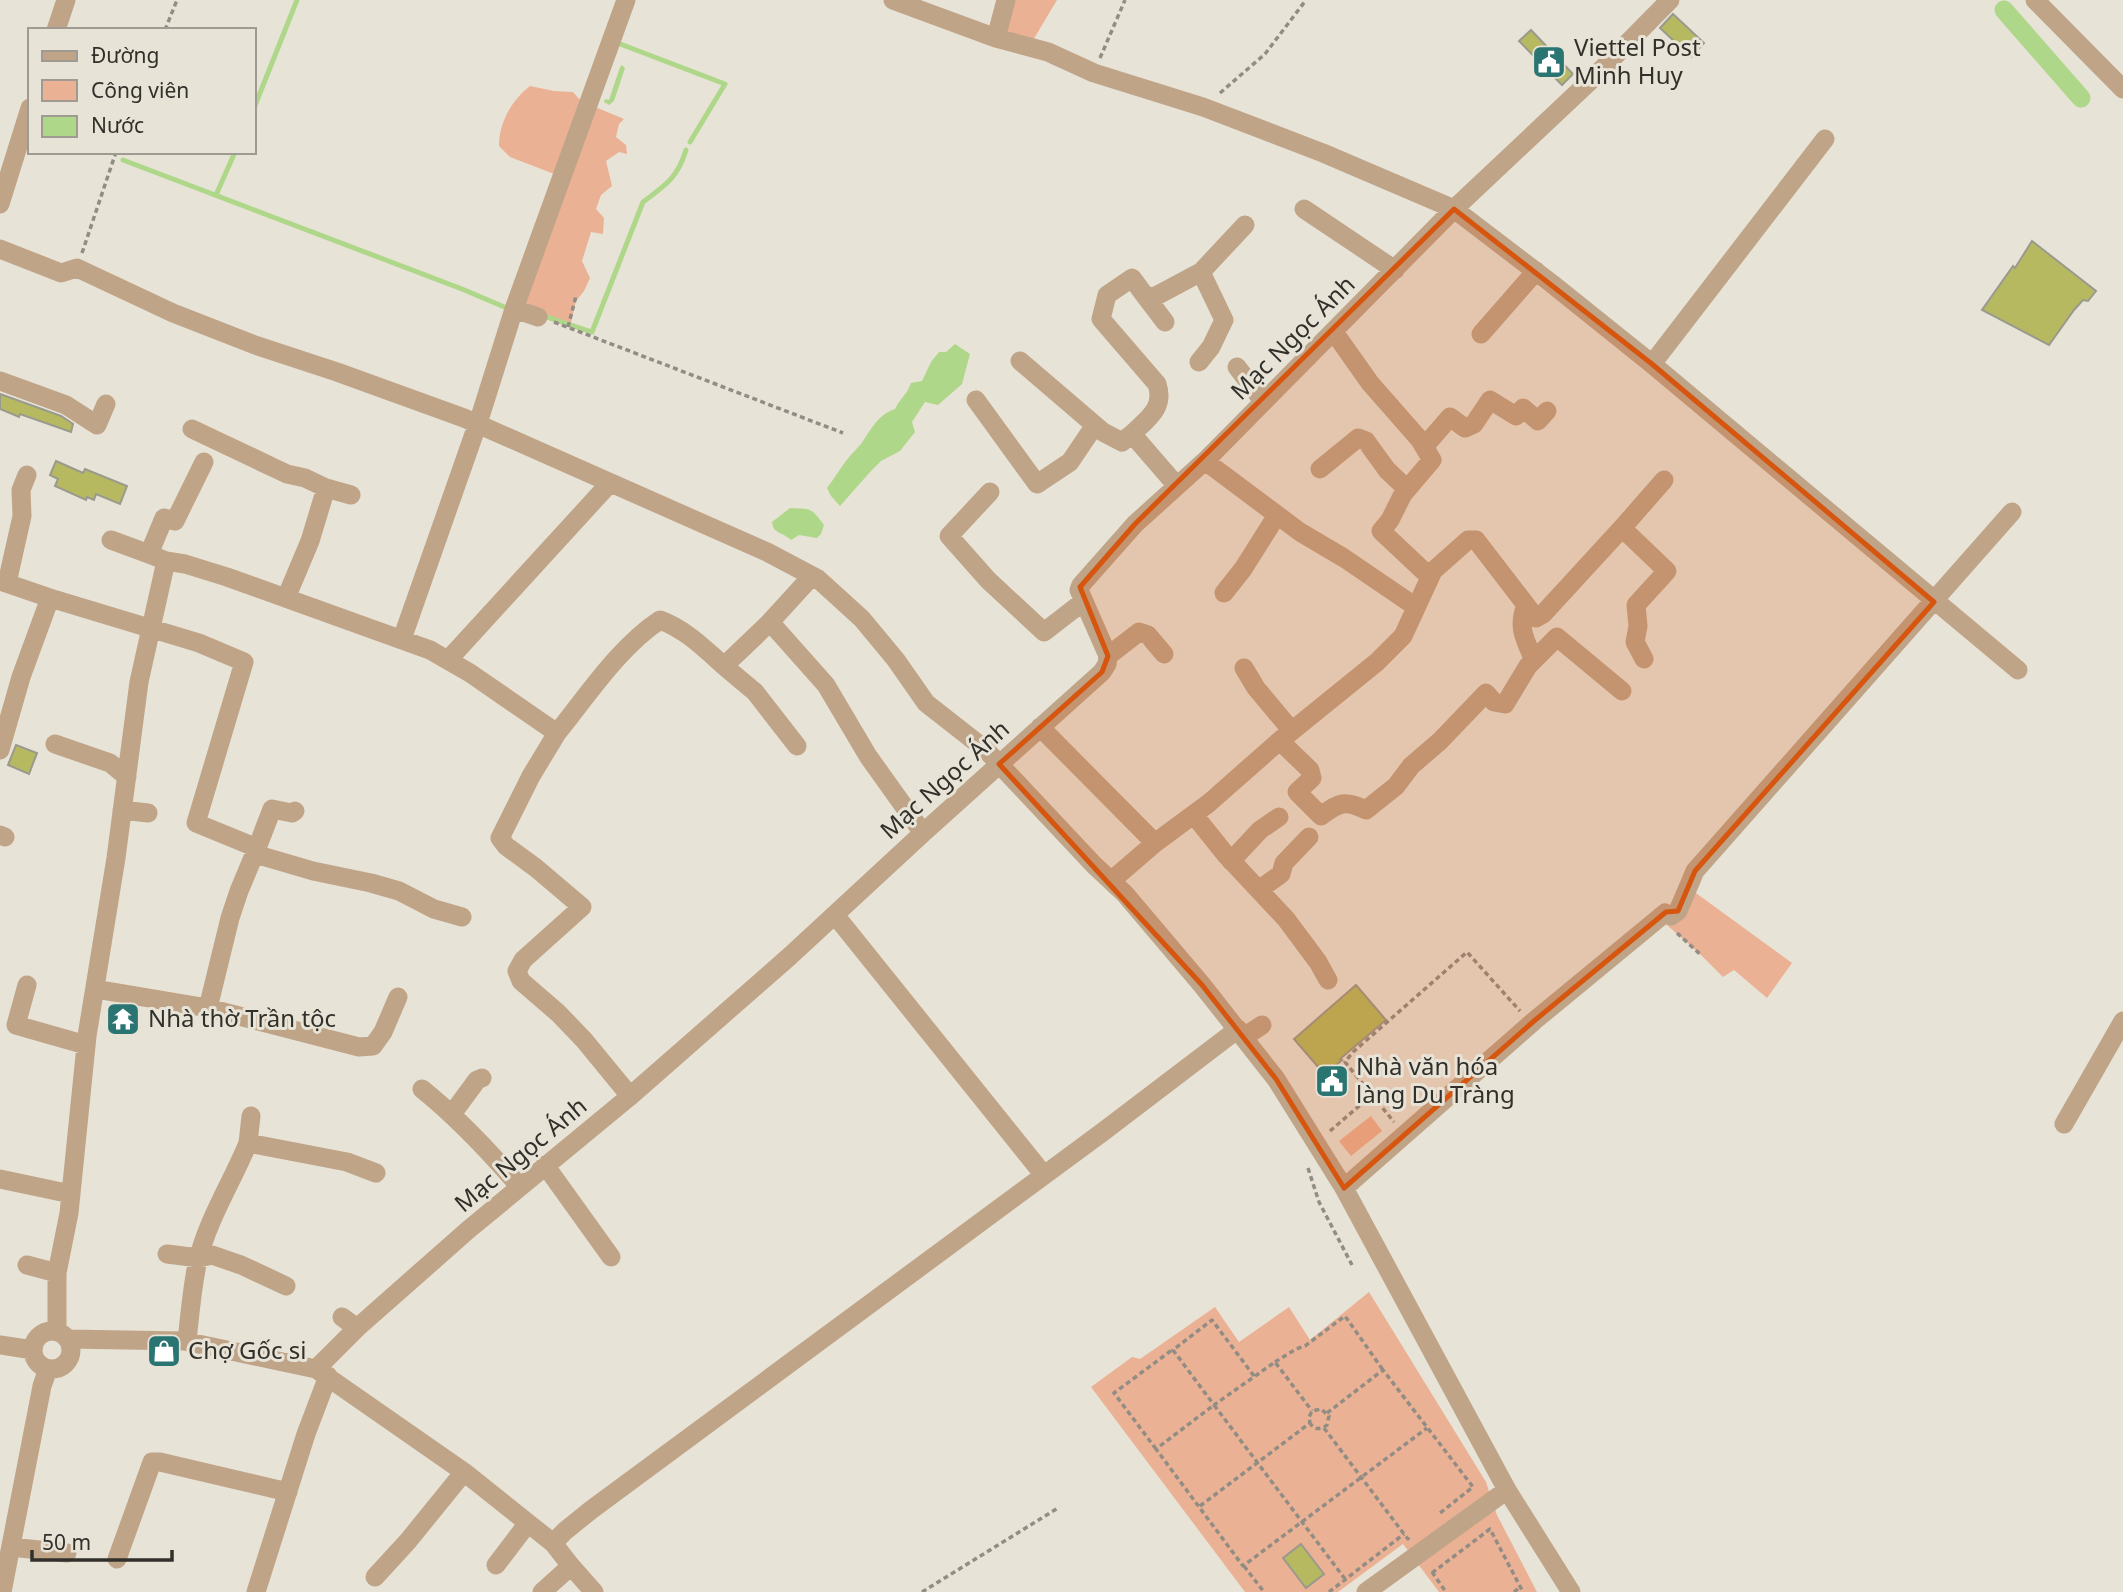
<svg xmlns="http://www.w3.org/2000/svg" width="2123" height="1592" font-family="'Noto Sans',sans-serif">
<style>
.green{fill:#ebb194}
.water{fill:#afd789}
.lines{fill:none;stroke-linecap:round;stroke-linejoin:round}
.stream{stroke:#afd789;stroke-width:5}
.canal{stroke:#afd789;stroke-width:19}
.building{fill:#b7b961;stroke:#999a8d;stroke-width:2}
.path{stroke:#918d85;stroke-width:3.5;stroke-dasharray:5 3.5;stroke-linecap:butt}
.minor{stroke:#bfa488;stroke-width:19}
.marked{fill:#d6550f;fill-opacity:0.2;stroke:#d6550f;stroke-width:5;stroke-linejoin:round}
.labels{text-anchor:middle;stroke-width:6;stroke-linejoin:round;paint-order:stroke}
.poi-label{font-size:24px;fill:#32302b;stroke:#e8e3d7;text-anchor:start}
.street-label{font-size:24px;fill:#32302b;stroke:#e8e3d7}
</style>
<rect width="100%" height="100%" fill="#e8e3d7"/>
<!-- green -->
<path class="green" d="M1006 0H1057L1029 47 996 38Z
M530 86 554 91 573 92 581 101 624 119 619 124 616 137 626 145 627 154 619 152 606 161 612 186 601 195 596 209 604 218 603 234 591 232 582 261 590 278 584 291 576 301 570 327 514 309 562 177 510 157 499 146C499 122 512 100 530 86Z
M1689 888 1792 963 1767 998 1734 970 1723 977 1701 955 1659 918Z
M1371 1116 1382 1131 1351 1156 1339 1141Z
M1369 1292 1486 1482 1497 1515 1537 1592H1439L1403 1544 1338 1592H1245L1091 1387 1132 1357 1140 1359 1215 1307 1239 1342 1289 1307 1310 1340Z"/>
<!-- water -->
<path class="water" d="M622 65 625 68 614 101 609 105 604 102 605 99 609 100 620 67Z
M955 344 970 354 962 384 938 405 925 402 912 422 915 432 900 451 881 461 871 471 840 506 831 496 827 488C834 479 839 470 846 461 850 455 856 450 861 444 871 430 877 415 895 409 899 400 908 393 911 383L922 381 931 362 939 352H946Z
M790 508C811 509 811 507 824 525L821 534 817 538 799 535 791 540C783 532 773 534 772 522Z"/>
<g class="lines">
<!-- stream -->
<path class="stream" d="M615 42 725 84 690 142
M254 108 297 0
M123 160 462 289 509 309
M216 195 235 152
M541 315 592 332 643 202C666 185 678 177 686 150"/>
<!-- canal -->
<path class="canal" d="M2004 10 2081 98"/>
</g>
<!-- building -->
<path class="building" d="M1673 14 1704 43 1691 57 1660 28Z
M1531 30 1573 74 1562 85 1519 41Z
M2032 241 2096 291 2088 301 2083 300 2074 310 2049 345 1982 310 2013 266 2015 268Z
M0 394 61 416 73 424 71 432 20 414 19 417 0 409Z
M56 461 83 473 85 469 127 486 120 504 96 494 94 500 87 497 86 500 55 486 58 479 50 475Z
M16 745 37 753 29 774 8 765Z
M1356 985 1386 1020 1340 1059 1342 1060 1325 1075 1294 1039Z
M118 1005 132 1008 130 1022 116 1020Z
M1301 1544 1324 1574 1306 1588 1283 1558Z"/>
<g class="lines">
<!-- path -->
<path class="path" d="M165 30 177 0
M1100 58 1125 0
M1220 93 1265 54 1306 0
M82 253 116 152
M554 322 843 433
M568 327 576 296
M1677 933 1701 955
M1372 1095 1394 1122
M1330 1131 1372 1095 1345 1062 1353 1052 1467 952 1520 1011
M1308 1168 1319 1202 1352 1265
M1275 1362 1296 1349 1305 1346 1345 1316 1383 1370
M1254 1376 1212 1320 1173 1350 1214 1405 1275 1362 1312 1411
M1327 1413 1383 1370 1473 1487 1440 1513
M1324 1428 1404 1534 1408 1539 1409 1537
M1156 1449 1114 1393 1172 1350
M1200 1506 1310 1423 1309 1417 1312 1411 1321 1409 1329 1416 1327 1425C1321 1430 1314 1430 1310 1423
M1244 1566 1264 1592
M1432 1572 1446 1592
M1432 1573 1490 1529 1523 1592
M1345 1579 1214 1405 1156 1449 1243 1566 1427 1428
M922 1592 1058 1508
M1329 1592 1404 1534
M1514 1592 1520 1587"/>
<!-- minor -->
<path class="minor" d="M893 0 996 38 1048 52 1094 73 1203 107 1323 153 1454 209 1551 283 1652 364 2018 670
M2035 0 2123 89
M56 30 66 0
M996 38 1006 0
M0 204 30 108
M1304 209 1395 270
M0 249 61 273 77 268 173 313 255 345 337 372 464 418 767 552 818 579 839 598 862 619 896 660 926 703 986 750 1094 865 1125 894 1202 985 1276 1079 1344 1188 1507 1490 1571 1592
M1201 272 1245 225
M1146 297 1165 322
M514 309 538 317
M1334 332 1370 383 1420 440 1432 460 1403 494 1390 520 1381 531 1430 577
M1481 334 1536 271
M1020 361 1103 432 1122 442 1132 434
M1652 364 1825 139
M1237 367 1263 401
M0 381 66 405 97 425 106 404
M976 400 1037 484 1070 462 1095 425
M192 429 287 474 305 478 326 488 310 541 286 598
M1424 447 1450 417 1465 428 1474 424 1490 400 1516 416 1523 408 1538 421 1547 411
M1205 461 1300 532 1344 558 1416 607
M1320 469 1358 438 1366 441 1387 470 1407 489
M1177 486 1132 434C1148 418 1165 408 1157 384L1101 319 1107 295 1132 278 1146 297 1156 296 1201 272 1224 320 1211 347 1199 362
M326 488 351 495
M990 492 949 536 988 580 1044 632 1084 601
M1622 528 1664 480
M111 540 149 554
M166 561 149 554 164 518 175 521 204 462
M0 581 50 598 199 643 244 662 196 823 257 848 239 891 230 918 208 1008 95 989
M7 583 22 516 21 490 27 475
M1224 593 1243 569 1277 515
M1526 605C1517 627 1525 640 1534 660
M770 622 812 576
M402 639 480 417 514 309 626 0
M1108 656 1139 632 1148 635 1164 654
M448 660 609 484
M724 666 755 692 797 746
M1244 668 1256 688 1292 731
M1040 727 1155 843
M557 733C587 696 620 646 660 620 685 629 704 648 724 666L770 622 826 685 868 756 923 833
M1280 741 1310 770 1312 778 1297 792 1321 816C1339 802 1345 800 1366 810L1396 786 1411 766 1440 741 1486 693 1494 702 1505 704 1528 666 1557 637 1622 691
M55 744 110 763 127 777
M0 750 21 677 50 598
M122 810 148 813
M1194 815 1226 855 1286 919 1318 962 1328 980
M0 835 5 837
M257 848 272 809 292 813 295 811
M255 854 313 871 371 883 399 891 434 909 462 917
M1231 861 1260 830 1279 817
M1111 881 1155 843 1209 803 1277 743 1377 662 1403 636 1433 571 1468 540H1476L1536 618 1543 614 1622 528 1667 571 1636 605 1638 626 1635 642 1644 659
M1260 889 1281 874 1284 863 1309 837
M835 915 1043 1174
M27 985 16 1025 86 1045
M208 1008 359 1047 373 1046 383 1032 398 997
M1244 1037 1262 1025
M422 1089C458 1118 489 1151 520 1187
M452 1114 477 1080 482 1078
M2064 1124 2123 1021
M248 1143 251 1116
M545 1165 611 1257
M0 1179 71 1194
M1344 1188 1534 1021 1659 918 1665 913 1671 916 1678 911 1695 871 2012 512
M167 1254 199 1258 212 1255 241 1265 286 1286
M27 1265 57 1273
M342 1317 357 1328
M33 1350a19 19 0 1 1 38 0a19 19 0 1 1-38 0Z
M57 1332V1273L69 1213 87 1036 116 858 139 682 166 561 185 564 227 577 430 650 470 673 557 733 531 776 500 838 506 846 536 868 582 907 523 960 517 971 521 981 558 1013 584 1040 630 1096
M67 1339 184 1341 316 1369 357 1328 468 1230 628 1098 790 956 923 833 1102 672 1107 664 1108 656 1079 590 1081 585 1135 524 1207 459 1454 209 1590 81 1670 0
M187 1341C190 1314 192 1286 198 1260 208 1219 232 1182 248 1143L347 1162 376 1173
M0 1345 33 1350
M316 1369 464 1472 553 1543 571 1566
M553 1543 565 1531 591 1510 1104 1131 1238 1029
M11 1547 67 1553
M117 1559 152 1462H160L288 1492
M496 1565 528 1523
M375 1577 408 1541 464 1472
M2 1592 42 1386 48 1369
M256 1592 306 1434 328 1376
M542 1592 571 1566 594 1592
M1366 1592 1507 1490"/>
</g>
<!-- marked area -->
<path class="marked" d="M1454 209 1652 364 1934 602 1695 871 1678 911 1666 912 1534 1021 1344 1188 1276 1079 1202 985 999 764 1102 672 1108 656 1080 587 1135 524Z"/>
<!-- icons -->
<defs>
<g id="civic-square" transform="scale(1.75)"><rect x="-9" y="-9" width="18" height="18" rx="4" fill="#2a7472" stroke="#e8e3d7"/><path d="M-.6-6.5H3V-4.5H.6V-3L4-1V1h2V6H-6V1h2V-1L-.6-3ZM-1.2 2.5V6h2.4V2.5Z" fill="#fff"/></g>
<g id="temple-square" transform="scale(1.75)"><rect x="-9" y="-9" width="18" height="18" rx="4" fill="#2a7472" stroke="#e8e3d7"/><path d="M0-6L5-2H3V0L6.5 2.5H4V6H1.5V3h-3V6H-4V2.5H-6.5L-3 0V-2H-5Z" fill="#fff"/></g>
<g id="shop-square" transform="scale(1.75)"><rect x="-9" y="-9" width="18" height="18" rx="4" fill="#2a7472" stroke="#e8e3d7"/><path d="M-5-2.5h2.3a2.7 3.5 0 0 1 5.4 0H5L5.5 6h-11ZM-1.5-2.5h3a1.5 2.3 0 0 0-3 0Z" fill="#fff"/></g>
</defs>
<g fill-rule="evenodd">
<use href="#civic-square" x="1549" y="62"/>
<use href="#temple-square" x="123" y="1019"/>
<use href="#civic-square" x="1332" y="1081"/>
<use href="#shop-square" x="164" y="1351"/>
</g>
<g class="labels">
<!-- poi labels -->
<g class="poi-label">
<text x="1574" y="56">Viettel Post<tspan x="1574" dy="28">Minh Huy</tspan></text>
<text x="148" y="1027">Nhà thờ Trần tộc</text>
<text x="1356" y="1075">Nhà văn hóa<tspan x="1356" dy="28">làng Du Tràng</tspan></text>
<text x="188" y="1359">Chợ Gốc si</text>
</g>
<!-- street labels -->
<g class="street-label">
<text transform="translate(1293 338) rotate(-45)" y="8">Mạc Ngọc Ánh</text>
<text transform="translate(945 780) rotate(-42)" y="8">Mạc Ngọc Ánh</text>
<text transform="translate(521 1155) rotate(-40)" y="8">Mạc Ngọc Ánh</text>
</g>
</g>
<!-- legend -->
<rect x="28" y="28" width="228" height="126" fill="#e8e3d7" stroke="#9f9b92" stroke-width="2"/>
<rect x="42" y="51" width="35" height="10" fill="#bfa488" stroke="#9f9b92" stroke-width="2"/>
<text x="91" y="63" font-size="21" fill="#32302b">Đường</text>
<rect x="42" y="80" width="35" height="21" fill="#ebb194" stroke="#9f9b92" stroke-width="2"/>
<text x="91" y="98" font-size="21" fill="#32302b">Công viên</text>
<rect x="42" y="116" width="35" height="21" fill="#afd789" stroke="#9f9b92" stroke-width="2"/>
<text x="91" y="133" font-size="21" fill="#32302b">Nước</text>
<!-- scale -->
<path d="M32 1550v10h140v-10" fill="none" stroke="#32302b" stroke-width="3.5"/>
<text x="42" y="1550" font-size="21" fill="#32302b" stroke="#e8e3d7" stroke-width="5" paint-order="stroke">50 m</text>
</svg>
